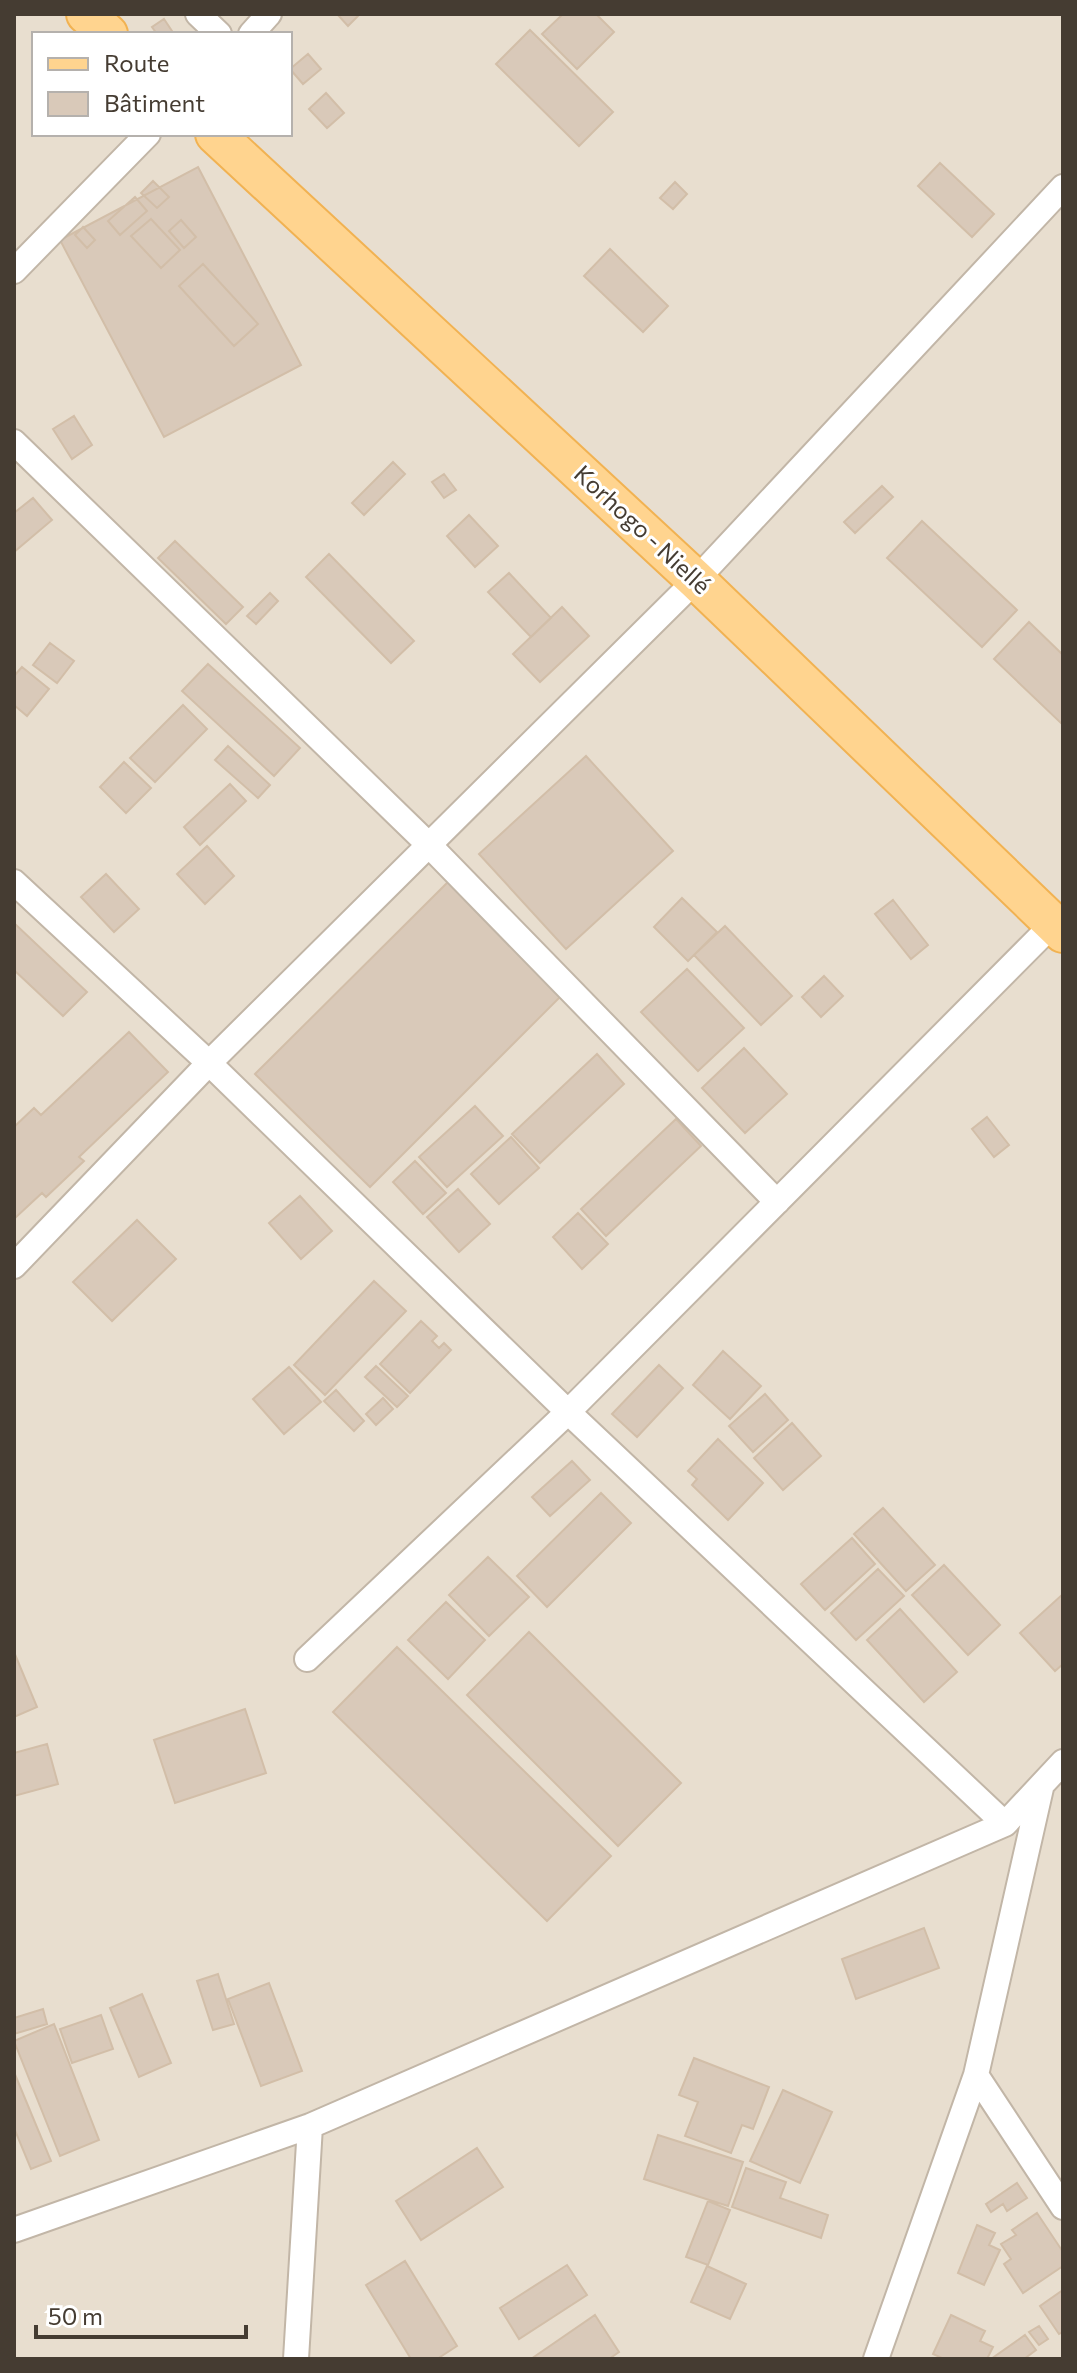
<svg xmlns="http://www.w3.org/2000/svg" width="1077" height="2373" font-family="Commissioner,sans-serif">
<style>
.residential{fill:#e8decf;fill-rule:evenodd}
.building{fill:#d9c9b9;stroke:#d2bea8;stroke-width:2}
.lines{fill:none;stroke-linecap:round;stroke-linejoin:round}
.minor-casing{stroke:#c2b6a7;stroke-width:28}
.primary-casing{stroke:#f1b252;stroke-width:42}
.minor{stroke:#fff;stroke-width:24}
.primary{stroke:#ffd48f;stroke-width:38}
.labels{text-anchor:middle;stroke-width:6;stroke-linejoin:round;paint-order:stroke}
.street-label{font-size:24px;fill:#453c32;stroke:#fff}
</style>
<rect width="100%" height="100%" fill="#f3ece2"/>
<!-- residential -->
<path class="residential" d="M14 14H1063V2359H14ZM34 34H290V134H34Z"/>
<!-- building -->
<path class="building" d="M337 14H360L348 26Z
M563 14H596L614 32 577 69 542 34Z
M164 19 174 34H157L152 27Z
M530 30 613 112 579 146 496 64Z
M308 54 321 69 303 84 290 69Z
M326 93 344 113 327 128 309 109Z
M940 163 994 214 972 237 918 186Z
M198 167 301 365 164 437 60 240Z
M153 181 169 197 157 208 141 193Z
M675 182 687 194 673 209 660 198Z
M135 197 147 211 120 235 108 221Z
M151 219 180 250 161 268 131 236Z
M181 220 196 237 184 248 169 231Z
M83 227 95 240 87 248 75 235Z
M610 249 668 306 643 332 584 276Z
M203 264 258 324 234 346 179 286Z
M74 416 92 445 72 459 53 429Z
M393 462 405 474 364 515 352 503Z
M444 474 456 490 444 498 432 482Z
M882 486 893 497 855 533 844 522Z
M33 498 52 520 14 552V513Z
M469 515 498 546 475 567 447 536Z
M922 521 1017 610 982 647 887 558Z
M175 541 243 607 226 624 158 558Z
M329 554 414 641 391 663 306 577Z
M509 573 551 618 531 637 488 592Z
M270 593 278 601 256 624 247 616Z
M562 607 589 636 540 682 513 654Z
M1029 622 1063 655V725L994 659Z
M50 643 74 661 57 683 33 665Z
M208 664 300 748 274 776 182 691Z
M22 667 49 689 27 716 14 705V676Z
M183 705 207 729 155 782 130 758Z
M228 746 270 785 258 798 215 760Z
M586 756 673 851 566 949 479 854Z
M124 762 151 788 126 813 100 787Z
M230 784 246 801 200 845 184 827Z
M207 846 234 876 205 904 177 874Z
M106 874 139 909 114 932 81 897Z
M451 879 565 992 370 1187 255 1074Z
M682 898 717 932 688 961 654 927Z
M893 900 928 945 911 959 875 914Z
M14 923 87 992 63 1016 14 970Z
M725 926 792 996 761 1025 694 955Z
M687 969 744 1028 698 1071 641 1012Z
M824 976 843 996 821 1017 802 997Z
M129 1032 168 1072 79 1157 84 1161 46 1197 42 1193 14 1219V1127L34 1108 41 1115Z
M744 1048 787 1094 745 1133 702 1088Z
M597 1054 624 1084 540 1163 512 1134Z
M475 1106 503 1136 447 1187 419 1157Z
M987 1117 1009 1145 994 1157 972 1129Z
M676 1119 701 1146 606 1236 581 1209Z
M511 1137 539 1168 499 1204 471 1174Z
M415 1161 446 1193 423 1214 393 1182Z
M458 1189 490 1224 459 1252 427 1217Z
M300 1196 332 1231 301 1259 269 1223Z
M578 1213 608 1244 582 1269 553 1237Z
M137 1220 176 1259 112 1321 73 1282Z
M374 1281 406 1311 325 1395 294 1365Z
M421 1321 437 1336 432 1341 439 1348 444 1343 451 1350 410 1393 380 1364Z
M723 1351 761 1386 730 1419 693 1385Z
M659 1365 683 1388 637 1437 612 1414Z
M376 1366 408 1396 397 1407 365 1377Z
M289 1367 321 1402 284 1434 253 1399Z
M336 1390 364 1421 354 1431 324 1401Z
M765 1394 788 1420 753 1452 729 1426Z
M383 1398 393 1409 376 1425 366 1414Z
M792 1423 821 1456 783 1490 754 1458Z
M718 1439 763 1483 728 1520 692 1485 697 1479 688 1471Z
M572 1461 590 1480 550 1516 532 1497Z
M601 1493 631 1523 547 1607 517 1576Z
M883 1508 935 1565 906 1591 854 1534Z
M852 1538 875 1564 825 1610 801 1584Z
M488 1557 529 1597 489 1636 449 1595Z
M944 1565 1000 1625 968 1655 912 1595Z
M878 1569 904 1596 856 1640 831 1613Z
M1063 1594V1664L1055 1671 1020 1633Z
M446 1602 485 1640 448 1679 408 1640Z
M900 1609 957 1672 924 1702 867 1640Z
M529 1632 681 1783 618 1846 467 1695Z
M397 1647 611 1856 547 1921 333 1712Z
M14 1652 37 1707 14 1717Z
M245 1709 266 1773 175 1803 154 1740Z
M47 1744 58 1784 14 1796V1753Z
M924 1928 939 1968 856 1999 842 1959Z
M218 1974 234 2024 213 2030 197 1981Z
M269 1983 302 2071 261 2086 228 1999Z
M142 1994 171 2063 139 2077 110 2008Z
M43 2009 47 2024 14 2034V2018Z
M101 2015 113 2049 72 2063 60 2029Z
M54 2024 99 2140 60 2156 14 2041Z
M694 2058 769 2087 753 2129 742 2125 731 2153 685 2136 698 2102 679 2095Z
M14 2072 51 2161 31 2169 14 2128Z
M783 2090 832 2112 800 2183 750 2161Z
M658 2135 743 2162 728 2206 644 2179Z
M477 2148 503 2187 421 2240 396 2201Z
M746 2168 786 2182 780 2198 828 2215 821 2238 732 2207Z
M1017 2183 1027 2198 1007 2211 1003 2204 991 2212 986 2204Z
M708 2201 730 2210 708 2265 686 2257Z
M1037 2213 1063 2252V2266L1023 2293 1004 2264 1011 2259 1001 2244 1016 2235 1012 2230Z
M977 2225 995 2233 989 2245 1000 2250 984 2285 958 2273Z
M405 2261 457 2346 437 2359H411L366 2285Z
M567 2265 587 2295 519 2339 500 2308Z
M707 2266 746 2284 730 2319 691 2302Z
M1063 2290V2332L1059 2334 1040 2306Z
M595 2315 619 2352 609 2359H531Z
M951 2315 985 2331 980 2341 993 2347 987 2359H944L933 2354Z
M1039 2326 1048 2339 1039 2345 1029 2332Z
M1025 2335 1036 2350 1024 2359H991Z"/>
<g class="lines">
<!-- minor casing -->
<g class="minor-casing">
<path id="minor" d="M198 14 219 34
M251 34 269 14
M14 271 148 134
M14 442 429 845 777 1202
M14 882 209 1063 568 1412 1005 1824
M14 1266 209 1063 696 580 1063 187
M307 1659 568 1412 1053 924
M976 2075 1063 2207
M14 2230 310 2126 1005 1824 1063 1762
M296 2359 310 2126
M876 2359 976 2075 1041 1788"/>
</g>
<!-- primary casing -->
<g class="primary-casing">
<path id="primary" d="M86 14 108 34
M215 134 696 580 1063 933"/>
</g>
<!-- minor -->
<use href="#minor" class="minor"/>
<!-- primary -->
<use href="#primary" class="primary"/>
</g>
<g class="labels">
<!-- street labels -->
<g class="street-label">
<text transform="translate(642 530) rotate(43)" y="8">Korhogo - Niellé</text>
</g>
</g>
<!-- border -->
<rect width="1077" height="2373" fill="none" stroke="#453c32" stroke-width="32"/>
<!-- legend -->
<rect x="32" y="32" width="260" height="104" fill="#ffffff" stroke="#b5b1ad" stroke-width="2"/>
<rect x="48" y="58" width="40" height="12" fill="#ffd48f" stroke="#b5b1ad" stroke-width="2"/>
<text x="104" y="72" font-size="24" fill="#453c32">Route</text>
<rect x="48" y="92" width="40" height="24" fill="#d9c9b9" stroke="#b5b1ad" stroke-width="2"/>
<text x="104" y="112" font-size="24" fill="#453c32">Bâtiment</text>
<!-- scale -->
<path d="M36 2325v12h210v-12" fill="none" stroke="#453c32" stroke-width="4"/>
<text x="48" y="2325" font-size="24" fill="#453c32" stroke="#ffffff" stroke-width="6" paint-order="stroke">50 m</text>
</svg>
